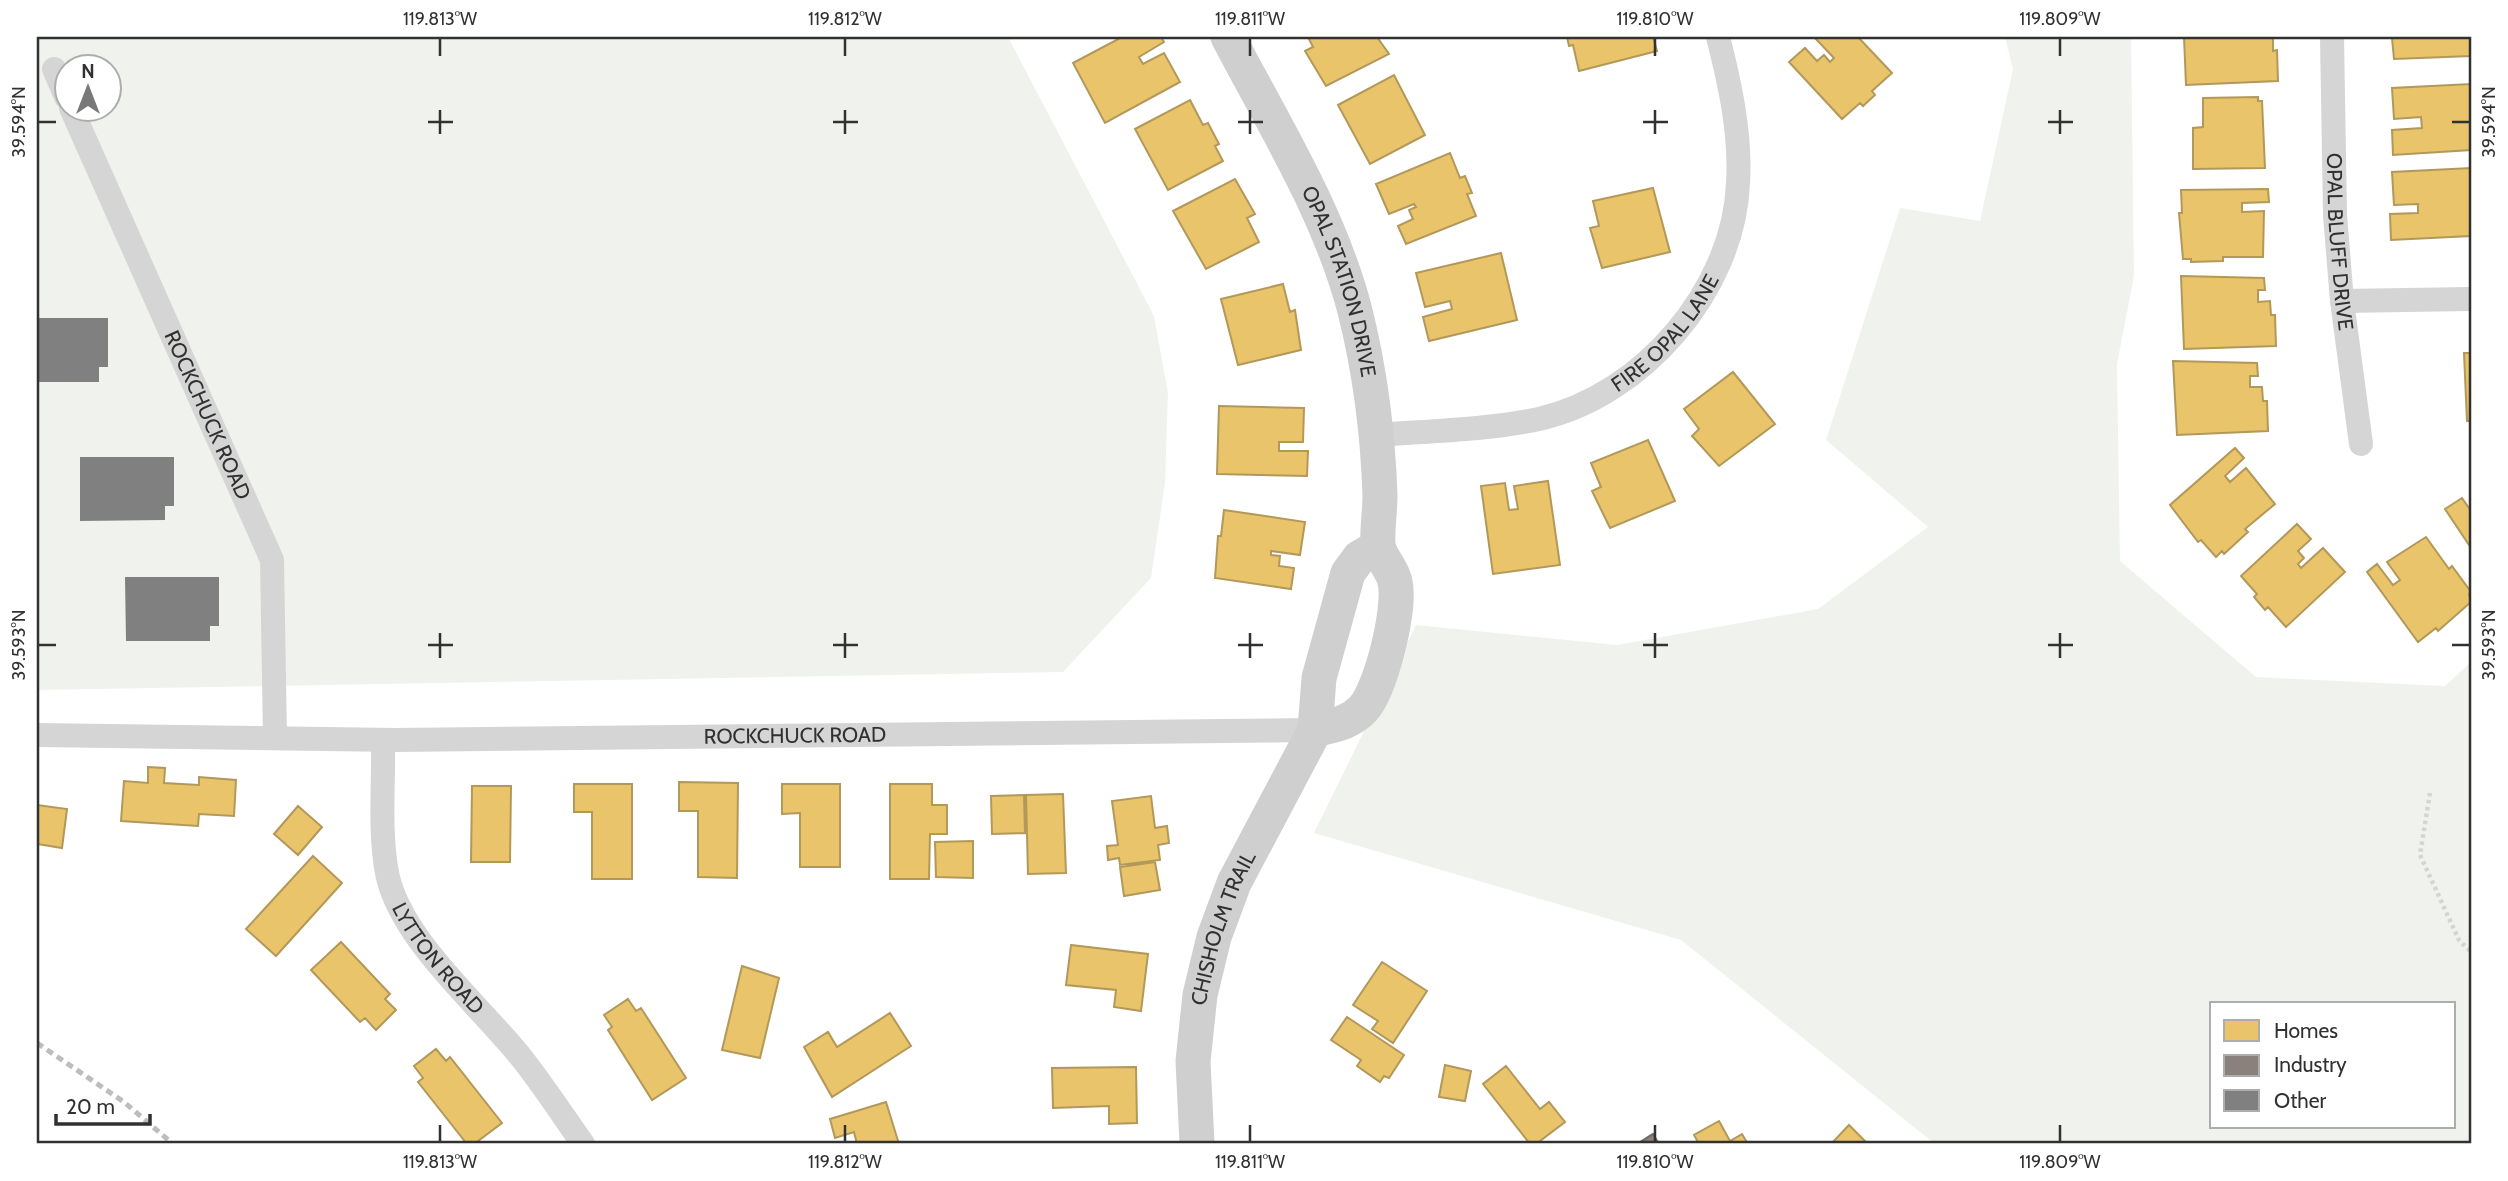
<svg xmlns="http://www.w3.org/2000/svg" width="2508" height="1181" font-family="Cabin,sans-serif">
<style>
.green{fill:#f0f3ed;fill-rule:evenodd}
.homes{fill:#e9c46a;stroke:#b29859;stroke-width:2}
.industry{fill:#8a817c;stroke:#6f6966;stroke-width:2}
.building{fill:#808080}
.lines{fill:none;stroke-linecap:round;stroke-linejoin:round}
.path{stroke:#d4d4d4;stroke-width:4.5;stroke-dasharray:3.5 3.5;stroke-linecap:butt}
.street{stroke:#d5d5d5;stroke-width:24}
.secondary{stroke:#cfcfcf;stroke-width:35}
.rail{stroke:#bdbdbd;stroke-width:5;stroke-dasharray:7 5;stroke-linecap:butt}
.ticks{fill:none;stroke:#313131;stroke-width:2.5}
.labels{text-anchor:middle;stroke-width:7;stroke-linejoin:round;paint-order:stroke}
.street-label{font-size:21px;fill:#313131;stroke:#fff}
.neatline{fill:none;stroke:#313131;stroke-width:2.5}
.ticks-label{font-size:18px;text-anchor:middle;fill:#313131}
</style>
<rect width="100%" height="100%" fill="#fff"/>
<!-- green -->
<path class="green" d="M37 37H1008L1154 316 1168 393 1165 483 1151 578 1063 672 37 690ZM66 66H108V108H66Z
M2005 37H2131L2134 276 2117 364 2120 561 2256 677 2445 686 2471 662V1144H1935L1681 940 1314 833 1416 625 1617 645 1818 609 1928 527 1826 440 1900 208 1980 221 2013 69ZM2212 1004H2454V1127H2212Z"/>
<!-- homes -->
<path class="homes" d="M1122 37H1161L1164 42 1139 57 1143 64 1164 53 1180 82 1105 123 1073 63Z
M1308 37H1377L1389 54 1326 86 1305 51 1313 47Z
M1567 37H1653L1657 51 1579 71 1573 45 1569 46Z
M1814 37H1858L1892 73 1872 91 1875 95 1863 106 1860 103 1842 119 1789 62 1805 48 1817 61 1824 55 1830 62 1834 58Z
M2184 37H2273V51L2277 50 2278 81 2186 85Z
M2411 37H2470L2471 56 2394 59 2392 38Z
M1394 75 1425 135 1370 164 1338 105Z
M2471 84V150L2393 155 2392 130 2422 128 2421 117 2394 119 2392 88Z
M2258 97V101H2262L2265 168 2193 169V128L2203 127V98Z
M1190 100 1203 125 1208 123 1219 144 1215 146 1223 161 1168 190 1135 129Z
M1450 153 1460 178 1465 176 1472 193 1467 194 1476 216 1406 244 1398 226 1413 219 1409 210 1416 207 1414 204 1389 214 1376 184Z
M2471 168V236L2391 240 2390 214 2418 213V204L2394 205 2392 172Z
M1235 179 1255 214 1247 218 1259 242 1206 269 1173 211Z
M1653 188 1670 252 1602 268 1590 228 1599 226 1593 201Z
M2268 189 2269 202 2242 203V212L2264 211 2263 257H2223V261L2191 262V259H2183L2179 213H2182L2181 190Z
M1501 253 1517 320 1429 341 1423 317 1452 309 1450 301 1425 307 1416 273Z
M2181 276 2264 278 2265 290H2258V302L2270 301 2271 315H2275L2276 346 2184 349Z
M1283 284 1290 312 1295 310 1301 350 1238 365 1221 299Z
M2464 353H2471V425V421H2467Z
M2173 361 2257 363 2258 376H2250V387H2262L2263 401H2267L2268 431 2177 435Z
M1733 372 1775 424 1719 466 1692 436 1699 429 1684 409Z
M1219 406 1304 408 1303 442H1279V451H1308L1307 476 1217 474Z
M1648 440 1675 501 1610 528 1592 491 1601 487 1591 463Z
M2235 448 2244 458 2225 476 2230 482 2246 468 2275 504 2245 529 2248 532 2224 554 2222 551 2216 557 2201 540 2198 542 2170 505Z
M1548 481 1560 565 1493 574 1481 486 1505 483 1509 510 1518 509 1514 486Z
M2462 498 2471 511V548L2445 509Z
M1224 510 1305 522 1300 555 1271 551V555L1280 556 1279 566 1294 568 1291 589 1215 578 1218 536H1221Z
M2297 524 2311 539 2298 551 2304 558 2298 564 2301 568 2323 548 2345 572 2286 627 2268 607 2265 610 2254 597 2257 594 2241 576Z
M2426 537 2449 569 2452 566 2471 592 2469 594 2471 602 2438 631 2436 628 2418 642 2367 572 2377 564 2393 585 2400 580 2387 562Z
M148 767 165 768 164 783 199 785V777L236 780 234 816 199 814 198 826 121 821 124 781 148 783Z
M679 782 738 783 737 878 698 877V811H679Z
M574 784H632V879H592V812H574Z
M782 784H840V867H800V813L782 814Z
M890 784H932V805H947V834H930L929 879H890Z
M472 786H511L510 862H471Z
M1063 794 1066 873 1028 874 1026 795Z
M1024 795 1025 833 992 834 991 796Z
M1151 796 1155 828 1167 826 1169 843 1158 845 1160 860 1120 865 1119 858 1108 860 1107 846 1118 845 1112 801Z
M37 805 67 809 62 848 37 844Z
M298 806 322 827 298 855 274 834Z
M973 841V878L936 877 935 842Z
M313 856 342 883 276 956 246 929Z
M1155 862 1160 890 1124 896 1120 867Z
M341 942 390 994 385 999 396 1010 376 1030 365 1018 360 1022 311 970Z
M1071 945 1148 954 1141 1011 1114 1007 1116 990 1066 985Z
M1382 962 1427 991 1393 1043 1372 1029 1378 1021 1353 1005Z
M742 966 779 978 760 1058 722 1050Z
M628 999 636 1011 641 1008 686 1078 652 1100 608 1030 612 1027 604 1015Z
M890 1013 911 1046 832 1097 804 1047 828 1032 837 1047Z
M1347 1017 1404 1055 1389 1078 1384 1076 1380 1082 1357 1066 1361 1060 1331 1040Z
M436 1049 446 1061 450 1057 502 1123 474 1144H467L418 1082 423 1078 414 1066Z
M1445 1065 1471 1071 1465 1101 1439 1097Z
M1506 1066 1540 1109 1549 1102 1565 1122 1536 1144H1530L1483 1084Z
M1136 1067 1137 1123 1109 1124V1106L1053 1108 1052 1068Z
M886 1102 899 1144H857L854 1132 835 1138 830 1119Z
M1719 1121 1730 1141 1742 1134 1748 1144H1699L1694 1135Z
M1849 1125 1868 1144H1831Z"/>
<!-- industry -->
<path class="industry" d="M1653 1134 1659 1144H1637Z"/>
<!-- building -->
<path class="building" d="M37 318H108V367H99V382H37Z
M80 457H174V506H165V520L80 521Z
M125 577H219V626H210V641H126Z"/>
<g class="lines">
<!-- path -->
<path class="path" d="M2430 793 2420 855 2459 940 2471 952"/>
<!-- street -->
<g class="street">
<path id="s1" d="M2332 37 2335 215 2342 301 2361 444"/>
<path d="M54 69 66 97"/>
<path id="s2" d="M71 108 272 560 275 738"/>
<path d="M2342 301 2471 299"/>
<path id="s3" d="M1375 435C1429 431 1486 430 1539 419 1642 396 1734 290 1738 183 1741 134 1730 84 1718 37"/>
<path id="s4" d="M37 735 395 740 1315 730"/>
<path id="s5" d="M383 740C384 783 379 830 387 873 400 940 482 1007 524 1061 545 1088 564 1117 583 1144"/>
</g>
<!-- secondary -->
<g class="secondary">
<path id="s6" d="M1228 37C1274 125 1330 214 1355 311 1370 371 1378 434 1380 496 1380 512 1377 528 1378 544 1379 557 1393 569 1395 582 1401 608 1381 690 1363 709 1350 723 1333 725 1315 730"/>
<path id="s7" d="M1197 1144 1193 1061 1200 995 1214 937 1234 883 1315 730 1319 678 1348 573 1359 558 1378 547"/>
</g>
<!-- rail -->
<path class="rail" d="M37 1043 124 1102 173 1144"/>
</g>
<!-- ticks -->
<path class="ticks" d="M440 38V56M845 38V56M1250 38V56M1655 38V56M2060 38V56M440 110V134M845 110V134M1250 110V134M1655 110V134M2060 110V134M38 122H56M428 122H453M833 122H858M1238 122H1263M1643 122H1668M2048 122H2073M2452 122H2470M440 633V658M845 633V658M1250 633V658M1655 633V658M2060 633V658M38 645H56M428 645H453M833 645H858M1238 645H1263M1643 645H1668M2048 645H2073M2452 645H2470M440 1125V1142M845 1125V1142M1250 1125V1142M1655 1125V1142M2060 1125V1142"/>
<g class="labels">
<!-- street labels -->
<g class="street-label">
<text dy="7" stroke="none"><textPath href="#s1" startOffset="205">OPAL BLUFF DRIVE</textPath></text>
<text dy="7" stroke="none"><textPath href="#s6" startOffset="270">OPAL STATION DRIVE</textPath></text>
<text dy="7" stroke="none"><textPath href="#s3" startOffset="322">FIRE OPAL LANE</textPath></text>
<text dy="7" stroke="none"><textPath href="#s2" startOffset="336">ROCKCHUCK ROAD</textPath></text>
<text dy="7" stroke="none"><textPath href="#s4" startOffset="758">ROCKCHUCK ROAD</textPath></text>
<text dy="7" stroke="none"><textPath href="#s7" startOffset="220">CHISHOLM TRAIL</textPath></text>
<text dy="7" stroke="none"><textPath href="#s5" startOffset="234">LYTTON ROAD</textPath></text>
</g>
</g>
<!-- border -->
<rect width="2508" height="1181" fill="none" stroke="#ffffff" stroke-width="77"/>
<!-- legend -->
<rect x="2210" y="1002" width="245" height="126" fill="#ffffff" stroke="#adadad" stroke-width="2"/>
<rect x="2224" y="1020" width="35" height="21" fill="#e9c46a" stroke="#adadad" stroke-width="2"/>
<text x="2274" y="1038" font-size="21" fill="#313131">Homes</text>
<rect x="2224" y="1055" width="35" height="21" fill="#8a817c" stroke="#adadad" stroke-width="2"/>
<text x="2274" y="1072" font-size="21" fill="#313131">Industry</text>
<rect x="2224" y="1090" width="35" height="21" fill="#808080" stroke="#adadad" stroke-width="2"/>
<text x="2274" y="1108" font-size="21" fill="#313131">Other</text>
<!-- north arrow -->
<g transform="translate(88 88)"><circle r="33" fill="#ffffff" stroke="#adadad" stroke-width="2"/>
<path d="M0-5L12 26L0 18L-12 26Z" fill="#797979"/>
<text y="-10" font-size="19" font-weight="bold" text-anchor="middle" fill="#313131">N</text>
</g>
<!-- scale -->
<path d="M56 1114v10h94v-10" fill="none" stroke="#313131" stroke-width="3.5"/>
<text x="66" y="1114" font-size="21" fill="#313131" stroke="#ffffff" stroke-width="5" paint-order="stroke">20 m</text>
<rect x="38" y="38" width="2432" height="1104" class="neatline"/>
<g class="ticks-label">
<text x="440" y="25">119.813°W</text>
<text x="845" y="25">119.812°W</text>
<text x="1250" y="25">119.811°W</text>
<text x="1655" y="25">119.810°W</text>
<text x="2060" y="25">119.809°W</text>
<text transform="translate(19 122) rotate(-90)" y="6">39.594°N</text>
<text transform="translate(2489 122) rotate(-90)" y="6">39.594°N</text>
<text transform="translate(19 645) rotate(-90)" y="6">39.593°N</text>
<text transform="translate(2489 645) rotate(-90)" y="6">39.593°N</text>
<text x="440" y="1168">119.813°W</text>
<text x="845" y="1168">119.812°W</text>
<text x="1250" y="1168">119.811°W</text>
<text x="1655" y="1168">119.810°W</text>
<text x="2060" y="1168">119.809°W</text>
</g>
</svg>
